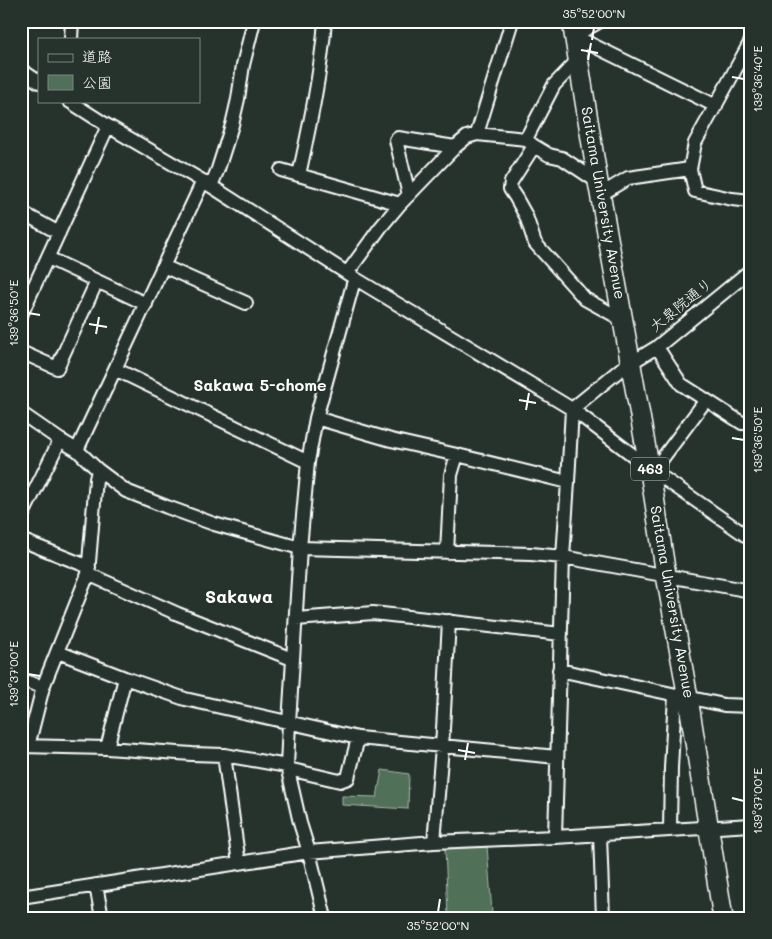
<svg xmlns="http://www.w3.org/2000/svg" width="772" height="939" font-family="Mali,'Klee One',sans-serif">
<style>
.green{fill:#517059;stroke:#a8b8ac}
.lines{fill:none;stroke-linecap:round;stroke-linejoin:round}
.minor-casing{stroke:#fff;stroke-width:16}
.highway-casing{stroke:#fff;stroke-width:22}
.minor{stroke:#26332d;stroke-width:12}
.highway{stroke:#26332d;stroke-width:19}
.ticks{fill:none;stroke:#fff;stroke-width:2}
.labels{text-anchor:middle;stroke-width:4.5;stroke-linejoin:round;paint-order:stroke}
.shield{fill:#26332d;stroke:#bec2c0;stroke-width:1}
.shield-label{font-size:14px;font-weight:bold;fill:#fff}
.street-label{font-size:15px;fill:#fff;stroke:#26332d}
.neighbourhood-label{font-size:16px;font-weight:bold;fill:#fff;stroke:#26332d}
.quarter-label{font-size:18px;font-weight:bold;fill:#fff;stroke:#26332d}
.neatline{fill:none;stroke:#fff;stroke-width:2}
.ticks-label{font-size:12px;text-anchor:middle;fill:#fff}
</style>
<rect width="100%" height="100%" fill="#26332d"/>
<filter id="ink" filterUnits="userSpaceOnUse"><feTurbulence type="fractalNoise" baseFrequency=".02" numOctaves="2"/><feDisplacementMap in="SourceGraphic" scale="10" xChannelSelector="R" yChannelSelector="G"/><feConvolveMatrix kernelMatrix="1 2 1 2 8 2 1 2 1" color-interpolation-filters="sRGB"/></filter>
<g filter="url(#ink)">
<!-- green -->
<path class="green" d="M382 770 409 774 408 809 342 805V796L377 797Z
M487 846 492 913 448 916 445 848Z"/>
<g class="lines">
<!-- minor casing -->
<g class="minor-casing">
<path id="minor" d="M574 36 716 106
M574 36 600 21
M71 39 72 21
M751 41 695 143 690 169 695 191 732 199 751 201
M21 70 39 82
M69 101 108 126 211 186 356 279 572 409 634 456 647 457
M477 134 512 21
M528 141 534 146 549 155 562 158 598 182
M534 146 511 182 510 189 516 198 526 216 535 243 585 299 623 320
M281 170 400 204 455 147 467 137 477 134 526 139 554 85 578 60
M299 175C310 124 321 73 325 21
M203 181 115 369 308 462
M211 186 218 169 232 125 238 99 243 65 254 21
M409 195 396 140 398 138 455 147
M600 195 628 178 690 169
M21 212 59 233
M48 258 146 304
M163 266 246 303
M348 272 380 228 400 204
M21 315 108 126
M657 347 681 384 742 423H751
M21 352 57 368 97 281
M706 400 659 463 650 471 659 475 751 539
M21 413 60 440 77 450 98 470 126 491 167 507 214 524 300 548 531 554 563 557 751 591
M316 418 391 440 457 455 568 482 563 557 555 837
M77 450 115 369
M568 482 572 409 621 369 657 347 751 270
M21 518 60 440
M21 540 89 567
M447 552 451 475 457 455
M88 574 178 614 292 659
M296 619 373 613 561 634
M58 652 125 678 185 699 358 738 557 757
M559 670 724 705 751 706
M21 680 43 687 88 574 96 479 98 470
M21 746 107 748 192 754 224 755 287 766
M28 746 43 687
M107 748 125 678
M224 755 239 863
M288 769 340 781 348 778 358 738
M670 830 671 768 675 695
M600 835 603 918
M434 842 442 747 449 621
M96 885 102 918
M21 897 309 852 434 842 555 837 751 825
M325 918 309 852 300 823 287 766 289 723 300 548 308 462 316 418 353 284 356 279"/>
</g>
<!-- highway casing -->
<g class="highway-casing">
<path id="highway" d="M572 21 598 182 650 471 666 575 688 698 723 918"/>
</g>
<!-- minor -->
<use href="#minor" class="minor"/>
<!-- highway -->
<use href="#highway" class="highway"/>
</g>
</g>
<!-- ticks -->
<path class="ticks" d="M592 40 594 28M581 50 598 53M588 60 591 43M732 77 744 79M28 313 40 315M89 324 107 327M96 334 99 317M519 400 536 403M526 410 529 393M732 438 744 440M28 674 40 676M458 750 475 753M465 760 468 743M732 798 744 801M438 912 440 899"/>
<g class="labels">
<!-- shield labels -->
<rect class="shield" x="631" y="457.5" width="38" height="23" rx="4"/>
<g class="shield-label">
<text x="650" y="474">463</text>
</g>
<!-- street labels -->
<g class="street-label">
<text transform="translate(603 203) rotate(80)" y="5">Saitama University Avenue</text>
<text transform="translate(681 305) rotate(-39)" y="5">大泉院通り</text>
<text transform="translate(672 602) rotate(80)" y="5">Saitama University Avenue</text>
</g>
<!-- neighbourhood labels -->
<g class="neighbourhood-label">
<text x="260" y="391">Sakawa 5-chome</text>
</g>
<!-- quarter labels -->
<g class="quarter-label">
<text x="239" y="603">Sakawa</text>
</g>
</g>
<!-- margin -->
<rect width="772" height="939" fill="none" stroke="#26332d" stroke-width="55"/>
<!-- legend -->
<rect x="38" y="38" width="162" height="65" fill="#26332d" stroke="#7d8581"/>
<rect x="48" y="54" width="25" height="8" fill="#26332d" stroke="#7d8581"/>
<text x="82" y="62" font-size="15" fill="#ffffff">道路</text>
<rect x="48" y="75" width="25" height="15" fill="#517059" stroke="#7d8581"/>
<text x="82" y="88" font-size="15" fill="#ffffff">公園</text>
<rect x="28" y="28" width="716" height="884" class="neatline"/>
<g class="ticks-label">
<text x="594" y="18">35°52'00"N</text>
<text transform="translate(758 79) rotate(-90)" y="4">139°36'40"E</text>
<text transform="translate(14 313) rotate(-90)" y="4">139°36'50"E</text>
<text transform="translate(758 440) rotate(-90)" y="4">139°36'50"E</text>
<text transform="translate(14 674) rotate(-90)" y="4">139°37'00"E</text>
<text transform="translate(758 801) rotate(-90)" y="4">139°37'00"E</text>
<text x="438" y="930">35°52'00"N</text>
</g>
</svg>
